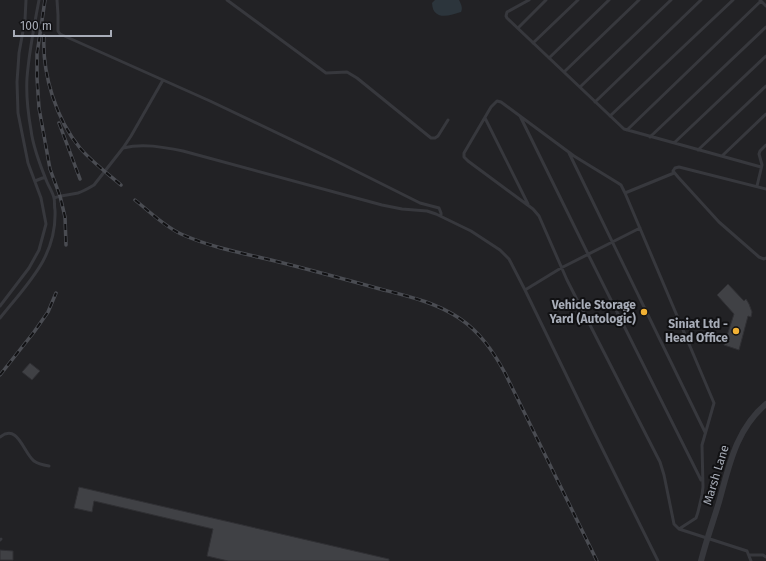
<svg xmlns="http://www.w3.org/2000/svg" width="766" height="561" font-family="'Fira Sans',sans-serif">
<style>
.built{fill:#222225}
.water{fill:#2c353c}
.building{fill:#404145;stroke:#303034}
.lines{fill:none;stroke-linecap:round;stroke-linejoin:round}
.service{stroke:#37383d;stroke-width:3}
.minor{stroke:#37383d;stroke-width:6}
.rail-casing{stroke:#4a4c52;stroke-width:3.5}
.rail{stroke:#111113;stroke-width:2;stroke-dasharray:6;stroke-linecap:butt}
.poi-dot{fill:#f2b134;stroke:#111113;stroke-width:1.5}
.labels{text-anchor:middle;stroke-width:4;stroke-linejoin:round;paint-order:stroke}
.poi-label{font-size:12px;font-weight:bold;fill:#a8adb8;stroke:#111113;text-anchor:end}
.street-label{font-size:12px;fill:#a8adb8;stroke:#111113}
</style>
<rect width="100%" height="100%" fill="#161618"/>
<!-- built -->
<path class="built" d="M0 0H766V561H0Z"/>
<!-- water -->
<path class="water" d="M435 0H459C461 4 463 8 461 12 449 16 433 21 432 3Z"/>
<!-- building -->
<path class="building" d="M728 284 744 301 746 299 749 304 752 312 751 317 748 316 739 350 724 345 734 314 717 295Z
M30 363 40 371 32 380 22 372Z
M79 487 389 559V561H228L207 556 213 529 94 501 92 512 74 508Z
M0 550 13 551V560H0Z"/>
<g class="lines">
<!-- service -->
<path class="service" d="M57 0 58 15V31L60 34 210 101 336 161 420 203 439 208 441 213V216
M227 0 326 73 347 72 357 78 431 138H435L438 136 448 120
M529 0 507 12 506 16 507 18 624 129 761 167
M760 0 766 6
M518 28 546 0
M533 43 578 0
M549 58 609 0
M564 72 639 0
M580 87 671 0
M497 101 501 102 574 156 618 183 621 185 625 193 714 403 702 445 703 487 702 495 698 512 696 518 679 529 674 524 664 475 660 462 567 280 539 216 533 209 468 161 464 157V153L491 107Z
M595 102 701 0
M520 116 588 254 701 480
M610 116 733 0
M485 118 528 204
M627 130 761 1
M650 137 766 27
M674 143 766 56
M123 148 131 136 163 80
M698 150 766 86
M569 153 705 432
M722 156 766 114
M35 181 45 177
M757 186 762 165 759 154 760 151 766 145
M766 189 679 167 675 168 673 171 678 177 719 222 759 257 764 259 766 258
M625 193 674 173
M54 198C62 195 70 195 78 193 84 191 89 188 94 185L123 148C143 143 163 147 183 151L382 205 402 209 427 211 436 214 471 231 500 250 509 259 525 290 592 428 658 561
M525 290 561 268 640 228
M0 306 29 268 39 250 46 224 41 198 28 163 18 113 17 82 18 68 19 53 25 20 26 0
M0 318C27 284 57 257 55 210 54 206 55 202 54 198 53 193 49 187 47 182 40 165 33 147 31 130 28 113 26 95 27 78 29 52 34 26 39 0
M0 437C18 423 23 452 34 461 38 464 43 465 49 466
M679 529 747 551 751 561
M0 540 1 539
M749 555H763L766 557"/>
<!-- minor -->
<path class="minor" d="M701 561C706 541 713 522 719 502 729 466 736 429 766 404"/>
<!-- rail casing -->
<g class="rail-casing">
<path id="rail" d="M45 0 37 54V78L39 108 50 169 60 196 65 217 66 245
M44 36C42 74 56 119 80 148 92 162 107 173 121 185
M59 123 80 179
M135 200C150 212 164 226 181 234 210 247 241 253 271 260 307 269 344 279 380 289 407 296 435 302 459 318 480 332 493 351 505 373L597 561
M0 375 34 332 48 312 56 293"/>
</g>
<!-- rail -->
<use href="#rail" class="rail"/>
</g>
<!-- markers -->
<g class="poi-dot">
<circle cx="644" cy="312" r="4"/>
<circle cx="736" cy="331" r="4"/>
</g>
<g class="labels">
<!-- poi labels -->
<g class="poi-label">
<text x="636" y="309">Vehicle Storage<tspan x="636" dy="14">Yard (Autologic)</tspan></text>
<text x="728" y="328">Siniat Ltd -<tspan x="728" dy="14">Head Office</tspan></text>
</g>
<!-- street labels -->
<g class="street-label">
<text transform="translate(716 475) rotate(-73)" y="4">Marsh Lane</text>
</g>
</g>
<!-- scale -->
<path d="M14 30v6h97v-6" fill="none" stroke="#a8adb8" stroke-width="2"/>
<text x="20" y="30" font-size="12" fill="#a8adb8" stroke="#111113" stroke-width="3" paint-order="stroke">100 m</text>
</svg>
